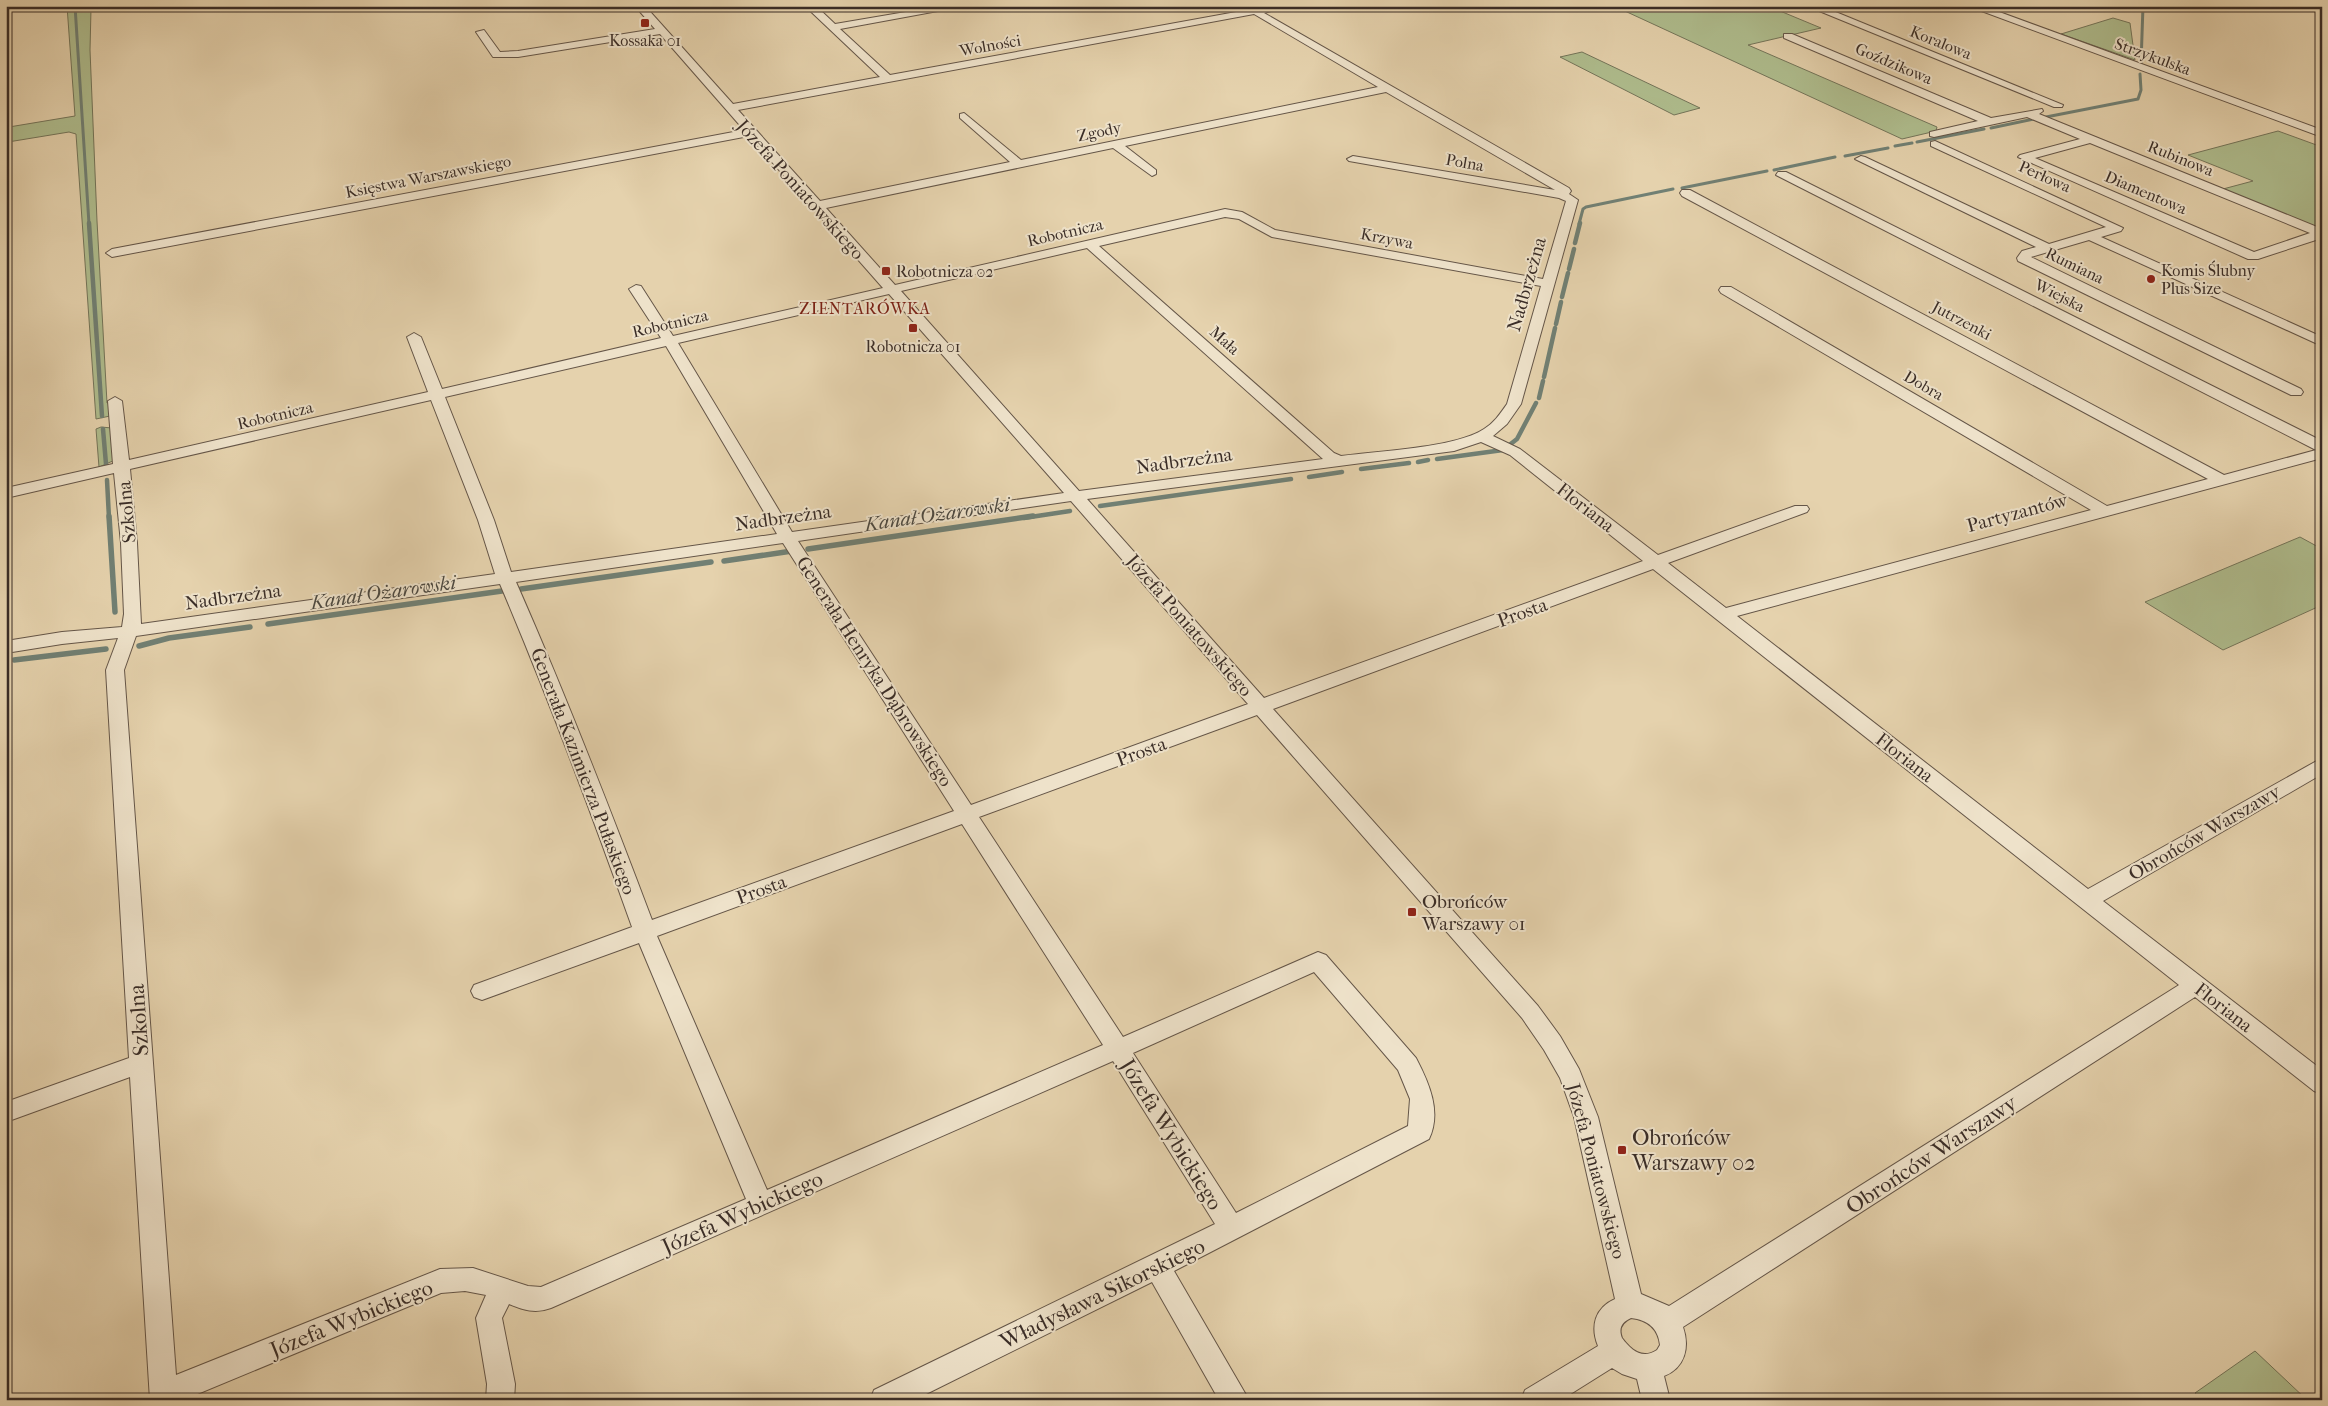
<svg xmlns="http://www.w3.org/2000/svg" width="2328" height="1406" font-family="'IM FELL French Canon',serif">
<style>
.green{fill:#afbd8e;stroke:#74755a}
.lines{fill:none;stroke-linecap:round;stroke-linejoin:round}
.stream-far2{stroke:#718074;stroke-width:3}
.stream-far1{stroke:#718074;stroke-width:4.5}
.stream{stroke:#718074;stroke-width:5.5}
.minor-casing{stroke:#655648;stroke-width:2}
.minor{fill:#eee2ca;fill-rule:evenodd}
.poi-dot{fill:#8f2418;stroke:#eee2ca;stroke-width:2}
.labels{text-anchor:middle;stroke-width:4;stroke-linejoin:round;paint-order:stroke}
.far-poi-label{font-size:16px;fill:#3a2d27;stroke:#eee2ca}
.far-street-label{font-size:16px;fill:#3a2d27;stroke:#eee2ca}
.far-neighbourhood-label{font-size:16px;letter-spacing:1px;fill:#7a1f14;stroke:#eee2ca}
.street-label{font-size:19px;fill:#3a2d27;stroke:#eee2ca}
.poi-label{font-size:19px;fill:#3a2d27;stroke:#eee2ca;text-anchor:start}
.water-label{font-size:20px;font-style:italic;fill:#4c4941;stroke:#eee2ca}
.near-street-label{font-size:22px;fill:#3a2d27;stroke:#eee2ca}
.near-poi-label{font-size:22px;fill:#3a2d27;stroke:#eee2ca;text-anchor:start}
</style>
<rect width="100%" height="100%" fill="#e5d2ad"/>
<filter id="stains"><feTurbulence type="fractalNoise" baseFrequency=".004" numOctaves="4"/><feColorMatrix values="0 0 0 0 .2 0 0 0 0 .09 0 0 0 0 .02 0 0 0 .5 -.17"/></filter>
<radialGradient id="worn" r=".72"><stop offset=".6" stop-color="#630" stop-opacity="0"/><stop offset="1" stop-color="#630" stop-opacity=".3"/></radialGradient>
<!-- green -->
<path class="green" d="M67 6H96L91 9 90 50 97 221 107 403 110 402V416L96 419 76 134 69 132 8 142 9 127 75 116Z
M1614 6H1768L1821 28 1748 45 1937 127 1936 131 1902 139Z
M2113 18 2130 23 2135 60 2061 34Z
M1582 52 1700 108 1674 115 1560 57Z
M2278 131 2322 147V230L2223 189 2253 181 2188 155Z
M101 427 112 428 115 460 99 467 96 429Z
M2300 537 2322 549V605L2223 650 2145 602Z
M2255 1351 2307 1400H2202L2195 1393Z"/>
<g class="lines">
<!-- stream-far2 -->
<path class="stream-far2" d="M75 6 89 224
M2141 64 2143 6
M2046 117 2138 99 2141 90 2140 74
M1991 128 2034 119
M1917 142 1984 129
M1895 146 1912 143
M1845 156 1888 148
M1774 170 1835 157
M1682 188 1767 171
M1579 224 1583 209 1586 207 1673 189"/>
<!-- stream-far1 -->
<path class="stream-far1" d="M89 223 102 416
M1575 243 1580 223
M1569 269 1574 249
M1562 297 1568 273
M1556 324 1561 302
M1544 377 1555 328
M1539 398 1543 381
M103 429 106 464
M1437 459 1503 450 1517 439 1536 403
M1418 462 1428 460
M1361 469 1409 463
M1309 477 1342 472
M107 480 109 518
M1100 506 1291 479
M1024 518 1070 511"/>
<!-- stream -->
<path class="stream" d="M109 516 115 612
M808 549 1033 516
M724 561 792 551
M521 589 711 562
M268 624 502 591
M139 646 169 638 250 627
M14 660 106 649"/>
<!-- minor casing -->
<g class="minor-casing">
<path id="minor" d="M635 6H645L733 104 880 77 805 6H816L835 24 941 6H965L840 29 890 75 1247 10 1250 6 1256 8 1289 6 1264 13 1569 188 1571 191 1569 194 1578 200 1521 404 1507 424 1493 436 1520 449 1658 555 1795 506H1807L1809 509 1807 512 1668 563 1726 608 2091 510 1721 293 1719 290 1721 287H1731L2107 506 2208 479 1682 196 1680 193 1682 190H1690L2224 475 2316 450 1776 175 1778 172H1786L2322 441V458L1737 616 2088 889 2322 758V774L2103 901 2322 1070V1094L2314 1091 2195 997 1683 1327C1690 1347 1685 1368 1664 1376L1670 1400H1642L1637 1379 1622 1374 1612 1368 1561 1400H1521L1525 1390 1598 1346C1590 1326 1595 1308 1615 1299L1574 1117 1560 1078 1544 1050 1522 1018 1257 715 979 817 1123 1037 1318 952 1326 955 1416 1058C1429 1083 1442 1112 1429 1139L1174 1271 1249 1400H1219L1152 1282 914 1400H870L874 1390 1215 1224 1113 1061 551 1308C535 1314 524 1310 509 1304L502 1318 515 1384 514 1400H486L487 1384 476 1318 486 1295 465 1291 441 1293 183 1400H150L130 1077 6 1122V1102L129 1058 106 670 118 638 62 644 6 653V641L62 632 122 627 124 614 121 543 114 473 6 498V488L113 464 108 401 115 397 122 401 129 460 428 392 407 337 414 333 421 337 442 389 661 338 629 289 636 285 641 286 673 336 883 288 749 136 112 257 106 253 112 249 744 130 660 34 518 57H493L476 32 484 30 500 52 518 51 655 29ZM1254 14 1378 87 1021 160 964 113 960 114V118L1010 162 820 201 738 110ZM1386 92 1555 190 1353 156 1347 159 1349 161 1559 198 1566 201 1543 279 1275 230 1242 212 1225 209 895 285 826 208 1113 148 1152 176 1156 174V170L1125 146ZM1225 217 1239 219 1272 237 1541 286 1507 404C1500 414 1494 423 1484 429 1455 448 1378 451 1341 456L1334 453 1099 246ZM1087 248 1323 459 1079 491 901 291ZM889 294 1064 493 792 532 678 343ZM666 346 777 534 511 572 494 520 445 397ZM431 400 478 520 495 574 141 624 137 543 130 469ZM1481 442 1510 455 1643 561 1264 698 1087 499 1454 451ZM1071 501 1248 704 971 805 798 541ZM783 543 954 811 652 920C609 806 565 693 516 582ZM1653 569 2179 985 1669 1306 1641 1294 1598 1117 1579 1069 1560 1036 1538 1006 1273 709ZM500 584C548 697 591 812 632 927L474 985 471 991 474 997 482 1000 639 943 746 1199 541 1287 528 1286 473 1268 440 1269 176 1375 124 670 136 636ZM962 824 1103 1045 767 1190 657 936ZM1314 972 1398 1070 1410 1099 1408 1126 1236 1213 1133 1053ZM1631 1318C1648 1320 1658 1328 1660 1345L1657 1350C1642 1360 1631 1350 1622 1338 1618 1328 1622 1322 1631 1318Z
M1807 6H1821L2063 105 2062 107H2054Z
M1968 6H1983L2322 130V137Z
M1784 34H1792L1991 118 2042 109 2043 111 2039 114 2322 229V238L2258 259H2248L2018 157 2020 155 2080 139 2027 117 1934 137 1930 136V132L1978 121 1784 38ZM2090 143 2310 233 2254 252 2035 158Z
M1935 141 2123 228 2121 231 2101 237 2322 337V346L2089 240 2031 257 2301 389 2303 392 2301 395H2291L2018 261 2017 258 2022 251 2036 247 1855 159 1861 156 1865 157 2049 244 2106 227 1931 146V142Z"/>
</g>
<!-- minor -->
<use href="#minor" class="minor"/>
</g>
<!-- markers -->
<g class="poi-dot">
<rect x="640" y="18" width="10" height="10" rx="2.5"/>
<rect x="881" y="266" width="10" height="10" rx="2.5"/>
<circle cx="2151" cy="279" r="5"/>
<rect x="908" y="323" width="10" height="10" rx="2.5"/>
<rect x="1407" y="907" width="10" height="10" rx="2.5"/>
<rect x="1617" y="1145" width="10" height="10" rx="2.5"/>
</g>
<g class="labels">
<!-- far-poi labels -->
<g class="far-poi-label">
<text x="645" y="46">Kossaka 01</text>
<text x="2161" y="276" text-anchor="start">Komis Ślubny<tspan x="2161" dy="18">Plus Size</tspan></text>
<text x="896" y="277" text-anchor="start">Robotnicza 02</text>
<text x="913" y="352">Robotnicza 01</text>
</g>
<!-- far-street labels -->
<g class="far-street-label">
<text transform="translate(1941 42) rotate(22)" y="6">Koralowa</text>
<text transform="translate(990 45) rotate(-10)" y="6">Wolności</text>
<text transform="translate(2153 56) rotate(20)" y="6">Strzykulska</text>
<text transform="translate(1894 63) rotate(23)" y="6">Goździkowa</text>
<text transform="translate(1099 131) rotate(-12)" y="6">Zgody</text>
<text transform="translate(2181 158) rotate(22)" y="6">Rubinowa</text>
<text transform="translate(1465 162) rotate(10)" y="6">Polna</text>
<text transform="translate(428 176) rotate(-11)" y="6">Księstwa Warszawskiego</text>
<text transform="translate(2045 176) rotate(24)" y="6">Perłowa</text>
<text transform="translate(2146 192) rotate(23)" y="6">Diamentowa</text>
<text transform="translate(1065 232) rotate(-13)" y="6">Robotnicza</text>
<text transform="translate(1387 238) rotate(11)" y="6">Krzywa</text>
<text transform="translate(2075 265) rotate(26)" y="6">Rumiana</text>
<text transform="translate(2060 295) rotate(27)" y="6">Wiejska</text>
<text transform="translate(1962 320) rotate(28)" y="6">Jutrzenki</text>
<text transform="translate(670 323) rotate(-13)" y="6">Robotnicza</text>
<text transform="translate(1225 340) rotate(42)" y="6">Mała</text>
<text transform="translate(1924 385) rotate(30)" y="6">Dobra</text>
<text transform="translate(275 415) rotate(-13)" y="6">Robotnicza</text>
</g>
<!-- far-neighbourhood labels -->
<g class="far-neighbourhood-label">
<text x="865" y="314">ZIENTARÓWKA</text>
</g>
<!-- street labels -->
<g class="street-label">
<text transform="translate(801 189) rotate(48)" y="7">Józefa Poniatowskiego</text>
<text transform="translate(1526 284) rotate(-74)" y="7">Nadbrzeżna</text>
<text transform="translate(1184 460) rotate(-8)" y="7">Nadbrzeżna</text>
<text transform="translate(1586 507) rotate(38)" y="7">Floriana</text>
<text transform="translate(126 512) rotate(-95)" y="7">Szkolna</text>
<text transform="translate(2017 512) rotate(-15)" y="7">Partyzantów</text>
<text transform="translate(783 517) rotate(-8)" y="7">Nadbrzeżna</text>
<text transform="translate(233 596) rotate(-8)" y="7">Nadbrzeżna</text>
<text transform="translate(1522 612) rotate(-20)" y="7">Prosta</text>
<text transform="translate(1190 625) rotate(49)" y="7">Józefa Poniatowskiego</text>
<text transform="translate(875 671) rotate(57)" y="7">Generała Henryka Dąbrowskiego</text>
<text transform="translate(1141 751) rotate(-20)" y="7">Prosta</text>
<text transform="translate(1905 757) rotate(38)" y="7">Floriana</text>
<text transform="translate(584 771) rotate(69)" y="7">Generała Kazimierza Pułaskiego</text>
<text transform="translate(2204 832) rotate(-30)" y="7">Obrońców Warszawy</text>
<text transform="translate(761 889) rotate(-20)" y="7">Prosta</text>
<text transform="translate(2224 1007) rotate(38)" y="7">Floriana</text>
<text transform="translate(1597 1171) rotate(75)" y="7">Józefa Poniatowskiego</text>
</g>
<!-- poi labels -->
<g class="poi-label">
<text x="1422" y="908">Obrońców<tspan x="1422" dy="22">Warszawy 01</tspan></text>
</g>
<!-- water labels -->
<g class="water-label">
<text transform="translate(937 514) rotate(-8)" y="7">Kanał Ożarowski</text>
<text transform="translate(383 592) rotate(-8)" y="7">Kanał Ożarowski</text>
</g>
<!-- near-street labels -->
<g class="near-street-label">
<text transform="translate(138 1020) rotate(-94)" y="8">Szkolna</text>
<text transform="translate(1172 1134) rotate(58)" y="8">Józefa Wybickiego</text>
<text transform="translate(1931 1154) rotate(-33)" y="8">Obrońców Warszawy</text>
<text transform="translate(742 1212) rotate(-24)" y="8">Józefa Wybickiego</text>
<text transform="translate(1102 1293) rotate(-26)" y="8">Władysława Sikorskiego</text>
<text transform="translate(351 1318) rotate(-22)" y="8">Józefa Wybickiego</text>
</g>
<!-- near-poi labels -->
<g class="near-poi-label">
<text x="1632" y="1145">Obrońców<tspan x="1632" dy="25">Warszawy 02</tspan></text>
</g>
</g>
<!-- margin -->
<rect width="2328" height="1406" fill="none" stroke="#e5d2ad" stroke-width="25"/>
<rect x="8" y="8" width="2313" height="1391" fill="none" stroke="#3a2d27" stroke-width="2.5"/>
<rect x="12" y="12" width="2303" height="1381" fill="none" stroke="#3a2d27"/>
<rect width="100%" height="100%" filter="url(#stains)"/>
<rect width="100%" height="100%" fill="url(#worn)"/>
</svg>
